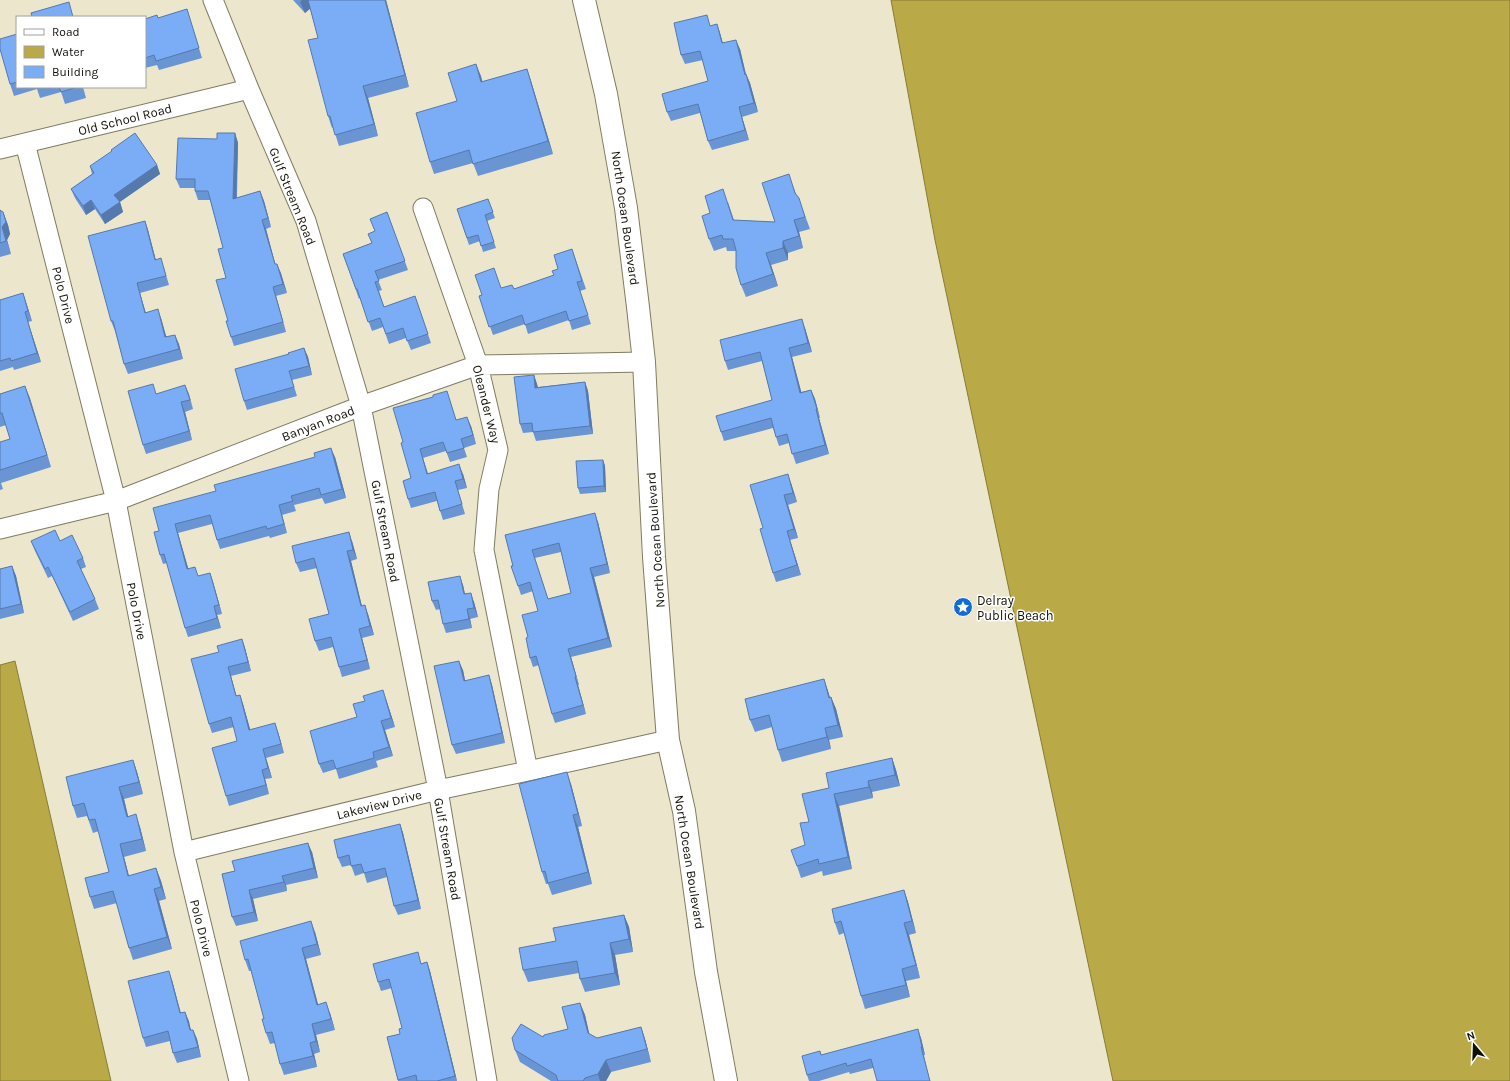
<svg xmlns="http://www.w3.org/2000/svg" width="1510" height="1081" font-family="Karla,sans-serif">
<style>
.water{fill:#baa947;stroke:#887b34}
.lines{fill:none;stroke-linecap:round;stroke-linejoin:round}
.street-casing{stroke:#7f7b62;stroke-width:21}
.secondary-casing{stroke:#7f7b62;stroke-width:24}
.street{stroke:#fff;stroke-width:19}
.secondary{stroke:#fff;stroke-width:22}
.wall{fill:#6995d4;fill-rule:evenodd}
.shaded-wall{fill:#5579ac}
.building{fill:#7aadf6;stroke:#5579ac;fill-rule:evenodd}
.labels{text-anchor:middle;stroke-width:3;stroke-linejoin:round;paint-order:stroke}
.street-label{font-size:13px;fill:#121107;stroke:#fff}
.poi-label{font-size:13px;fill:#121107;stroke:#fff;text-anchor:start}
</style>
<rect width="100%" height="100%" fill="#ece7cc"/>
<!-- water -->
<path class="water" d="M891 0H1510V1081H1113L935 240Z
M15 661 111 1081H0V665Z"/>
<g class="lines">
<!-- street casing -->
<g class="street-casing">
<path id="street" d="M213 0 249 89 306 221 361 406 438 790 487 1081
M25 143 116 501 184 852 239 1081
M0 149 249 89
M423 208 478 365 498 450 489 489 484 550 528 771
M0 529 116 501 361 406 478 365 644 362
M184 852 438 790 528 771 668 740"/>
</g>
<!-- secondary casing -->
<g class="secondary-casing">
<path id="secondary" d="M584 0 606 94 626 208 638 307 644 362 654 557 668 740 684 811 706 972 726 1081"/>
</g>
<!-- street -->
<use href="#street" class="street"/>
<!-- secondary -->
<use href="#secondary" class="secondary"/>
</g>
<!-- wall -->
<path class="wall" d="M293 0H386L409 87 368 98 378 136 339 146 333 127 332 128 328 116 318 38 310 8 305 13Z
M187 9 202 58 159 70 157 65 145 68V19L158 18Z
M717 24 720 33 723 43 740 49 746 74 750 83 758 112 742 117 749 140 712 150 708 141 700 113 671 121 667 112 708 81 703 60 685 64 681 55 711 26Z
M17 34V87H83L86 98 65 104 61 92 40 98 37 89 14 96 10 84Z
M476 64 482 82 527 69 531 81 553 154 478 176 473 163 434 174 430 162 457 101Z
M235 133 238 143 237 198 260 191 264 201 271 227 266 229 275 264H277L287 293 276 296 286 332 234 346 231 337 228 321 226 278 223 248 210 200H198L195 191V188H180L176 179 217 139Z
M157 165 160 174 120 202 123 212 105 224 95 209 86 215 75 198 71 189 92 174 90 166Z
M793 186 796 194 803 210 810 229 799 232 803 248 788 253V260L771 265 778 286 746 297 741 285 736 251H727L726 247 714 251 709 239 710 213 728 202 734 220 775 222Z
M488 199 495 218 487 221 496 248 483 252 480 241 469 245 457 209Z
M0 210 3 212 8 225 10 234 7 240 11 254 0 257Z
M387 212 408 270 378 280 382 290 379 291 384 307 415 296 431 343 411 350 406 338 389 344 383 327 372 331 360 298 359 299 343 254 371 243 375 231Z
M145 221 148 230 156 260 164 268 169 285 140 293 146 313 161 318 166 337 175 335 183 359 128 374 124 364 115 331 111 321Z
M572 249 586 289 580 291 591 324 572 330 569 320 528 334 525 324 493 335 479 296 501 288 514 289 554 275Z
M23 293 32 321 28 322 41 362 14 370 13 367 0 371V300Z
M805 328 812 352 792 357 801 392 811 390 815 399 820 418H819L829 454 796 464 789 443 779 446 773 428 724 441 721 432 772 400 762 361 728 370 725 361Z
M304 348 308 357 312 375 292 380 297 396 247 410 244 401 289 354Z
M534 375 538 387 585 382 588 391 593 434 536 441 533 432 523 433 520 424Z
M185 385 193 409 185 412 192 440 146 454 143 445Z
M25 386 51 467 1 483 3 489 0 490V445L10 439 6 425 0 427V394Z
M447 391 456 420 471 426 476 444 464 448 467 457 450 462 446 451 423 458 428 473 463 474 467 488 458 490 465 514 443 520 437 501 411 508 408 499 411 478 403 442 433 397Z
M335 457 346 498 325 504 322 498 294 505 296 511 282 515 287 533 270 538 269 536 220 549 217 540 212 524 178 533 188 568 198 576 210 573 213 582 222 614 217 615 221 628 188 637 185 628 167 563 163 564 160 555 159 531 216 491Z
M603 460 605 466 606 492 580 494 578 488Z
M791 483 797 502 788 505 798 538 790 540 801 575 776 582 773 573 763 528Z
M598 522 610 573 594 577 612 647 571 657 579 685H578L586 714 555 723 552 714 539 665 533 667 530 658 528 637 538 611 533 591 521 595 518 586 505 535ZM561 552 571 593 548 599 535 558Z
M31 541H60L83 558 86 567 81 569 95 599 99 609 73 621 52 576 48 578 35 551Z
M352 541 357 559 351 561 362 606 368 614 374 635 362 638 370 669 342 677 333 647 319 651 315 641 329 614 317 568 300 572 296 563Z
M12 566 16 576 24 613 0 619V569Z
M463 585 465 594 474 602 478 617 470 619 472 628 446 633 443 624 440 609 436 610 432 601Z
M242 639 245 648 251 671 231 676 236 696 240 695 243 704 250 730 278 732 284 753 266 758 272 778 265 779 269 794 229 806 226 796 237 741 234 727 212 733 209 724 219 652Z
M463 670 465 681 489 675 492 685 505 743 456 754 452 745Z
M824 679 830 697H831L836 709 843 737 829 740 831 749 782 762 778 750 772 727 755 732 750 720Z
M386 699 395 727 385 730 393 756 376 761 378 767 339 779 336 769 323 773 319 764 357 717Z
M892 758 896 770 900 786 872 792 873 798 839 806 852 869 823 876 822 871 801 878 797 866 805 845 809 822 829 788Z
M133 760 137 772 143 794 124 799 128 816 140 827 146 851 124 857 129 876 156 868 161 881 166 899 159 901 172 949 133 960 129 948 117 903 94 909 90 897 109 872 99 831 93 833 87 816 77 818 73 806Z
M571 784 582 826 578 827 592 884 552 895 548 884H546L542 872Z
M400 824 403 833 421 909 398 915 394 906 387 877 367 883 364 873 355 876 351 865 342 867 338 858Z
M312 852 318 878 286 885 287 891 253 899 258 921 236 926 232 917 222 874Z
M904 890 908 902 916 933 909 935 920 978 906 981 910 997 865 1009 861 996 844 933 839 935 835 923Z
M624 915 629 927 633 952 615 955 620 985 585 992 580 979 579 973 528 982 523 970 556 941Z
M315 932 321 955 306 959 318 1004 330 1013 335 1030 316 1035 320 1052 314 1054 317 1067 284 1075 280 1064 275 1043 270 1044 266 1033 264 1019 251 971H249L245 960Z
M427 962 430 971 457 1081H398L387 1037 400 1034 402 1028 392 988 381 991 378 982 422 963Z
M172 980 181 1013 185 1012 191 1030H193L197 1039 201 1057 177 1063 173 1053 170 1041 146 1047 143 1038Z
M580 1003 585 1015 589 1034 597 1038 641 1027 645 1039 651 1062 611 1072 606 1081H551L520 1062 515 1050 543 1037 568 1029Z
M921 1038 925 1055 873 1068 850 1074 849 1072 819 1081H809L807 1075 821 1055Z"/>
<!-- shaded-wall -->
<path class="shaded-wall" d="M302 0H308L311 8 305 13 300 2Z
M385 0H386L409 87 405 75Z
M717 24 720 33 725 53 722 43Z
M736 40 740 49 748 84 745 75Z
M476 64 481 76 486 95 481 82Z
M527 69 531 81 553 154 548 141Z
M746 74 750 83 758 112 754 103Z
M363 86 368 98 378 136 374 124Z
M739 107 742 117 749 140 745 130Z
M235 133 238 143 236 208 233 199Z
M157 165 160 174 118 203 120 202 123 212 105 224 101 215 114 195Z
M260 191 264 201 271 227 268 218Z
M91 200 95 209 86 215 83 206Z
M3 212 8 225 10 234 7 240 11 254 2 227Z
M262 220 266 229 278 274 275 264Z
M794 220 799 232 803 248 799 236Z
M145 221 148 230 158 269 155 260Z
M783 241 788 253V260L783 248Z
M766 253 771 265 778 286 773 274Z
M277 264 281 273 287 293 283 284Z
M137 283 140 293 148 322 145 313Z
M273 287 276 296 286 332 283 322Z
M23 293 26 302 32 321 28 311Z
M158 309 161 318 169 346 165 337Z
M25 312 28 322 41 362 37 353Z
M802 319 805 328 812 352 808 343Z
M175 335 179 344 183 359 179 349Z
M304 348 308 357 312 375 309 366Z
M789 348 792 357 804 402 800 393Z
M534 375 537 384 539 396 535 388Z
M585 382 588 391 593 434 590 426Z
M185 385 189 394 193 409Z
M25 386 30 398 51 467 47 455Z
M811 390 815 399 820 418 817 409Z
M181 402 185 412 192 440 189 431Z
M816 409 819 418 829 454 825 445Z
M467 417 471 426 476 444Z
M331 448 335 457 346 498 342 489Z
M420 449 423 458 430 483 427 474Z
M603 460 605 466 606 492 604 486Z
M459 464 463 474 467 488 463 479Z
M788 474 791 483 797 502 793 493Z
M784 495 788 505 798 538 794 529Z
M279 505 282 515 287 533 284 524Z
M595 513 598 522 610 573 607 564Z
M175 524 178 533 191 578 187 569Z
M787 531 790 540 801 575 797 565Z
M349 532 352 541 357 559 353 550Z
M347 551 351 561 364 615 361 606Z
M12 566 16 576 24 613 21 604Z
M590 568 594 577 612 647 608 638Z
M210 573 213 582 222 614 219 605Z
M460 576 463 585 467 604 464 594Z
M471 593 474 602 478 617 474 608Z
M365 605 368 614 374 635 370 626Z
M214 606 217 615 221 628 217 618Z
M467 609 470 619 472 628 469 619Z
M359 629 362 638 370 669 367 660Z
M242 639 245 648 251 671 248 662Z
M568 649 571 657 579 685 576 676Z
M459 661 463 670 467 690 464 681Z
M228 667 231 676 239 705 236 696Z
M489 675 492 685 505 743 502 733Z
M575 677 578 685 586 714 583 705Z
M824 679 828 691 833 710 829 698Z
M383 690 386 699 395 727 391 718Z
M240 695 243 704 253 739 249 730Z
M831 697 836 709 843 737 838 725Z
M381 721 385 730 393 756 389 747Z
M275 723 278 732 284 753 281 744Z
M825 728 829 740 831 749 827 737Z
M263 749 266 758 272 778 268 768Z
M892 758 896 770 900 786 895 775Z
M133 760 137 772 143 794 139 782Z
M262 770 265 779 269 794 266 785Z
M567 772 571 784 582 826 578 814Z
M868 781 872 792 873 798 869 787Z
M119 787 124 799 131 829 127 817Z
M834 794 839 806 852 869 848 857Z
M136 814 140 827 146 851 142 839Z
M573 815 578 827 592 884 588 872Z
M400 824 403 833 421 909 418 900Z
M308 843 312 852 318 878 314 868Z
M120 844 124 857 132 888 128 876Z
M156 868 161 881 166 899 161 887Z
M282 876 286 885 287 891Z
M154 889 159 901 172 949 167 937Z
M249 890 253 899 258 921 254 912Z
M904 890 908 902 916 933 912 921Z
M624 915 629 927 633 952 629 939Z
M311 921 315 932 321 955 317 944Z
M904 923 909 935 920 978 916 965Z
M610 943 615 955 620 985 615 973Z
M302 948 306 959 321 1016 317 1005Z
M427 962 430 971 457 1081 455 1076Z
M902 969 906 981 910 997 906 985Z
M169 971 172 980 183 1023 180 1013Z
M326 1002 330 1013 335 1030 331 1019Z
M580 1003 585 1015 592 1045 588 1033Z
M185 1012 189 1021 193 1040 190 1030Z
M312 1024 316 1035 320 1052 316 1041Z
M641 1027 645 1039 651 1062 647 1049Z
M918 1029 921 1038 925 1055 922 1047Z
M193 1030 197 1039 201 1057 198 1047Z
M310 1043 314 1054 317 1067 313 1056Z
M921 1047 924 1056 930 1081Z
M606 1060 611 1072 606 1081H600L598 1074Z"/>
<!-- building -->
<path class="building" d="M308 0H385L405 75 363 86 374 124 335 135 330 116H328L308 40 318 38Z
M69 2 73 17H32L31 13Z
M187 9 199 48 156 61 154 55 145 58V19L157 15 158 18Z
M707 15 710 26 717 24 722 43 736 40 745 75 746 74 754 103 739 107 745 130 708 141 698 104 667 112 662 94 708 81 700 51 681 55 674 23Z
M17 34V82L10 84 0 49V39Z
M476 64 481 82 527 69 548 141 473 164 469 150 430 162 416 113 457 101 448 73Z
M59 87H77L61 92Z
M135 133 157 165 114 195 120 202 101 215 91 200 83 206 71 189 94 173 90 166 112 151 111 150Z
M217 133H235L233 199 260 191 268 218 262 220 275 264H277L283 284 273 287 283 322 231 337 226 321H228L216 280 226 278 218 249 223 248 208 191H195V179H176L178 138 217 139Z
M789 174 795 193 799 198 805 217 794 220 799 236 783 241V248L766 253 773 274 741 285 736 268V250L733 239H723L722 235 709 239 702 216 710 213 705 196 723 189 733 220 775 222 762 183Z
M488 199 493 212 485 215 494 242 481 246 478 235 467 238 457 209Z
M0 210 3 212 6 222 2 227 6 241 0 243Z
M387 212 405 261 375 271 379 281 375 282 384 307 415 296 428 334 407 341 403 328 386 334 380 318 368 322 357 289H356L343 254 372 243 368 234 375 231 370 219Z
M145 221 155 260 161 258 166 276 137 283 145 313 158 309 165 337 175 335 179 349 124 364 113 321H111L88 236Z
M572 249 582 281 577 282 588 315 569 321 566 311 525 325 522 315 489 327 479 296 482 295 475 275 494 268 501 288 512 285 514 289 554 275 552 271 558 269 554 255Z
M23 293 28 311 25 312 37 353 11 361 10 358 0 361V300Z
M802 319 808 343 789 348 800 393 811 390 817 409H816L825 445 792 454 787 434 776 437 771 418 721 432 716 416 772 400 760 352 725 361 720 340Z
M304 348 309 366 289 371 294 387 244 401 235 369 289 354 288 353Z
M534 375 535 388 585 382 590 426 533 432 532 423 520 424 514 377Z
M153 384 156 394 185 385 190 400 181 402 189 431 143 445 128 391Z
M25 386 47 455 0 470V442L10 439 2 413H0V394Z
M447 391 456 420 467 417 473 435 461 439 464 448 447 453 443 442 420 449 427 474 459 464 463 479 455 481 462 504 440 511 435 492 408 499 403 481 411 478 401 443 403 442 393 408 433 397V395Z
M331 448 342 489 321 495 319 488 291 496 293 501 279 505 284 524 267 529 266 526 217 540 210 515 175 524 187 569 195 567 198 576 210 573 219 605 214 606 217 618 185 628 164 554 160 555 154 532 159 531 153 508 216 491 214 485 315 457 314 453Z
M603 460 604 486 578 488 576 461Z
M788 474 793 493 784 495 794 529 787 531 797 565 773 573 760 529 763 528 750 485Z
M595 513 607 564 590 568 608 638 568 649 576 676 575 677 583 705 552 714 536 656 530 658 526 638 528 637 522 615 538 611 530 582 518 586 511 566H513L505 535ZM559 543 571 593 548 599 532 550Z
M55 530 60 541 72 535 83 558 77 561 95 599 70 612 48 567 45 569 31 541Z
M349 532 353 550 347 551 361 606 365 605 370 626 359 629 367 660 339 667 331 637 315 641 309 619 329 614 314 558 296 563 292 546Z
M12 566 21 604 0 609V569Z
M460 576 464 594 471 593 474 608 467 609 469 619 443 624 438 600 432 601 428 582Z
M242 639 248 662 228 667 236 696 240 695 249 730 275 723 281 744 263 749 268 768 262 770 266 785 226 796 212 748 237 741 231 717 209 724 191 659 219 652 217 646Z
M459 661 464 681 489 675 502 733 452 745 434 666Z
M824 679 829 698 831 697 838 725 825 728 827 737 778 750 769 715 750 720 745 699Z
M383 690 391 718 381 721 389 747 373 752 374 758 336 769 333 760 319 764 310 731 357 717 353 704 365 701 363 696Z
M892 758 895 775 868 781 869 787 834 794 848 857 819 864 818 859 797 866 791 850 805 845 800 823 809 822 802 794 829 788 826 773Z
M133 760 139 782 119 787 127 817 136 814 142 839 120 844 128 876 156 868 161 887 154 889 167 937 129 948 113 891 90 897 85 878 109 872 95 819 89 820 84 803 73 806 66 777Z
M567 772 578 814 573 815 588 872 548 883 545 871 542 872 519 784Z
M400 824 418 900 394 906 385 868 364 873 361 864 351 866 349 855 338 858 334 840Z
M308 843 314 868 282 876 284 882 249 890 254 912 232 917 222 874 235 871 232 861Z
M904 890 912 921 904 923 916 965 902 969 906 985 861 996 841 921 835 923 832 909Z
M624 915 629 939 610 943 615 973 580 979 577 961 523 970 519 948 556 941 553 928Z
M311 921 317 944 302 948 317 1005 326 1002 331 1019 312 1024 316 1041 310 1043 313 1056 280 1064 272 1032 266 1033 262 1019H264L248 959 245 960 240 941Z
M418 952 421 964 427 962 455 1076 437 1081H417L416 1075 398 1080 387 1037 400 1034 399 1029 402 1028 389 979 378 982 373 964Z
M169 971 180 1013 185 1012 190 1030H193L198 1047 173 1053 168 1031 143 1038 128 981Z
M580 1003 588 1033 597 1038 641 1027 647 1049 606 1060 598 1074 585 1078 583 1081H558L556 1075 515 1050 512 1038 521 1024 543 1037 544 1035 568 1029 562 1007Z
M918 1029 922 1047H921L930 1081H877L871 1059 847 1066 846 1063 807 1075 802 1056 820 1051 821 1055Z"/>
<!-- icons -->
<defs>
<g id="sight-disc" transform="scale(1)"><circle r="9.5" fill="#156bd4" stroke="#fff"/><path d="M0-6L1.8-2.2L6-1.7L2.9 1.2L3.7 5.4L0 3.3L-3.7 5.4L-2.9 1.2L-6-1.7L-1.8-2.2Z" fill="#fff"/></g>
</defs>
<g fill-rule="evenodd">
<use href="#sight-disc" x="963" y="607"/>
</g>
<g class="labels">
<!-- street labels -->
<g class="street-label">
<text transform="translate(125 119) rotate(-14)" y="5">Old School Road</text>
<text transform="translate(293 196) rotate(68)" y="5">Gulf Stream Road</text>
<text transform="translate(626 218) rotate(82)" y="5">North Ocean Boulevard</text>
<text transform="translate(64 295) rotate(76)" y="5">Polo Drive</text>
<text transform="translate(487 404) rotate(76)" y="5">Oleander Way</text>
<text transform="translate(318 423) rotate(-21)" y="5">Banyan Road</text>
<text transform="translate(386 531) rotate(79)" y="5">Gulf Stream Road</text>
<text transform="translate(655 540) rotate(-94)" y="5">North Ocean Boulevard</text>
<text transform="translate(137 611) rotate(79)" y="5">Polo Drive</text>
<text transform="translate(379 804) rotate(-14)" y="5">Lakeview Drive</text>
<text transform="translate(448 849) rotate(80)" y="5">Gulf Stream Road</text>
<text transform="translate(690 862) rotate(81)" y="5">North Ocean Boulevard</text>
<text transform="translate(202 928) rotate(76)" y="5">Polo Drive</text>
</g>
<!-- poi labels -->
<g class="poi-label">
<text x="977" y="605">Delray<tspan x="977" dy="15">Public Beach</tspan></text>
</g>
</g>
<!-- legend -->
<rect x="16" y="16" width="130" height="72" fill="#ffffff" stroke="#a0a09c"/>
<rect x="24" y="29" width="20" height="6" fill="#ffffff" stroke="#a0a09c"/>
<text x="52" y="36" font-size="12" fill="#121107">Road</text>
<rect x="24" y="46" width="20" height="12" fill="#baa947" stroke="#a0a09c"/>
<text x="52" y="56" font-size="12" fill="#121107">Water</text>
<rect x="24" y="66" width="20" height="12" fill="#7aadf6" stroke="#a0a09c"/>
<text x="52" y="76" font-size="12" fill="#121107">Building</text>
<!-- north arrow -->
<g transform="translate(1474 1045) rotate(341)" stroke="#ffffff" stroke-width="3" paint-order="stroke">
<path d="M0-3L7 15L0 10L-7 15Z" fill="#121107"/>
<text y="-6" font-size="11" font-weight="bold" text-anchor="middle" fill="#121107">N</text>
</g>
</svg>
